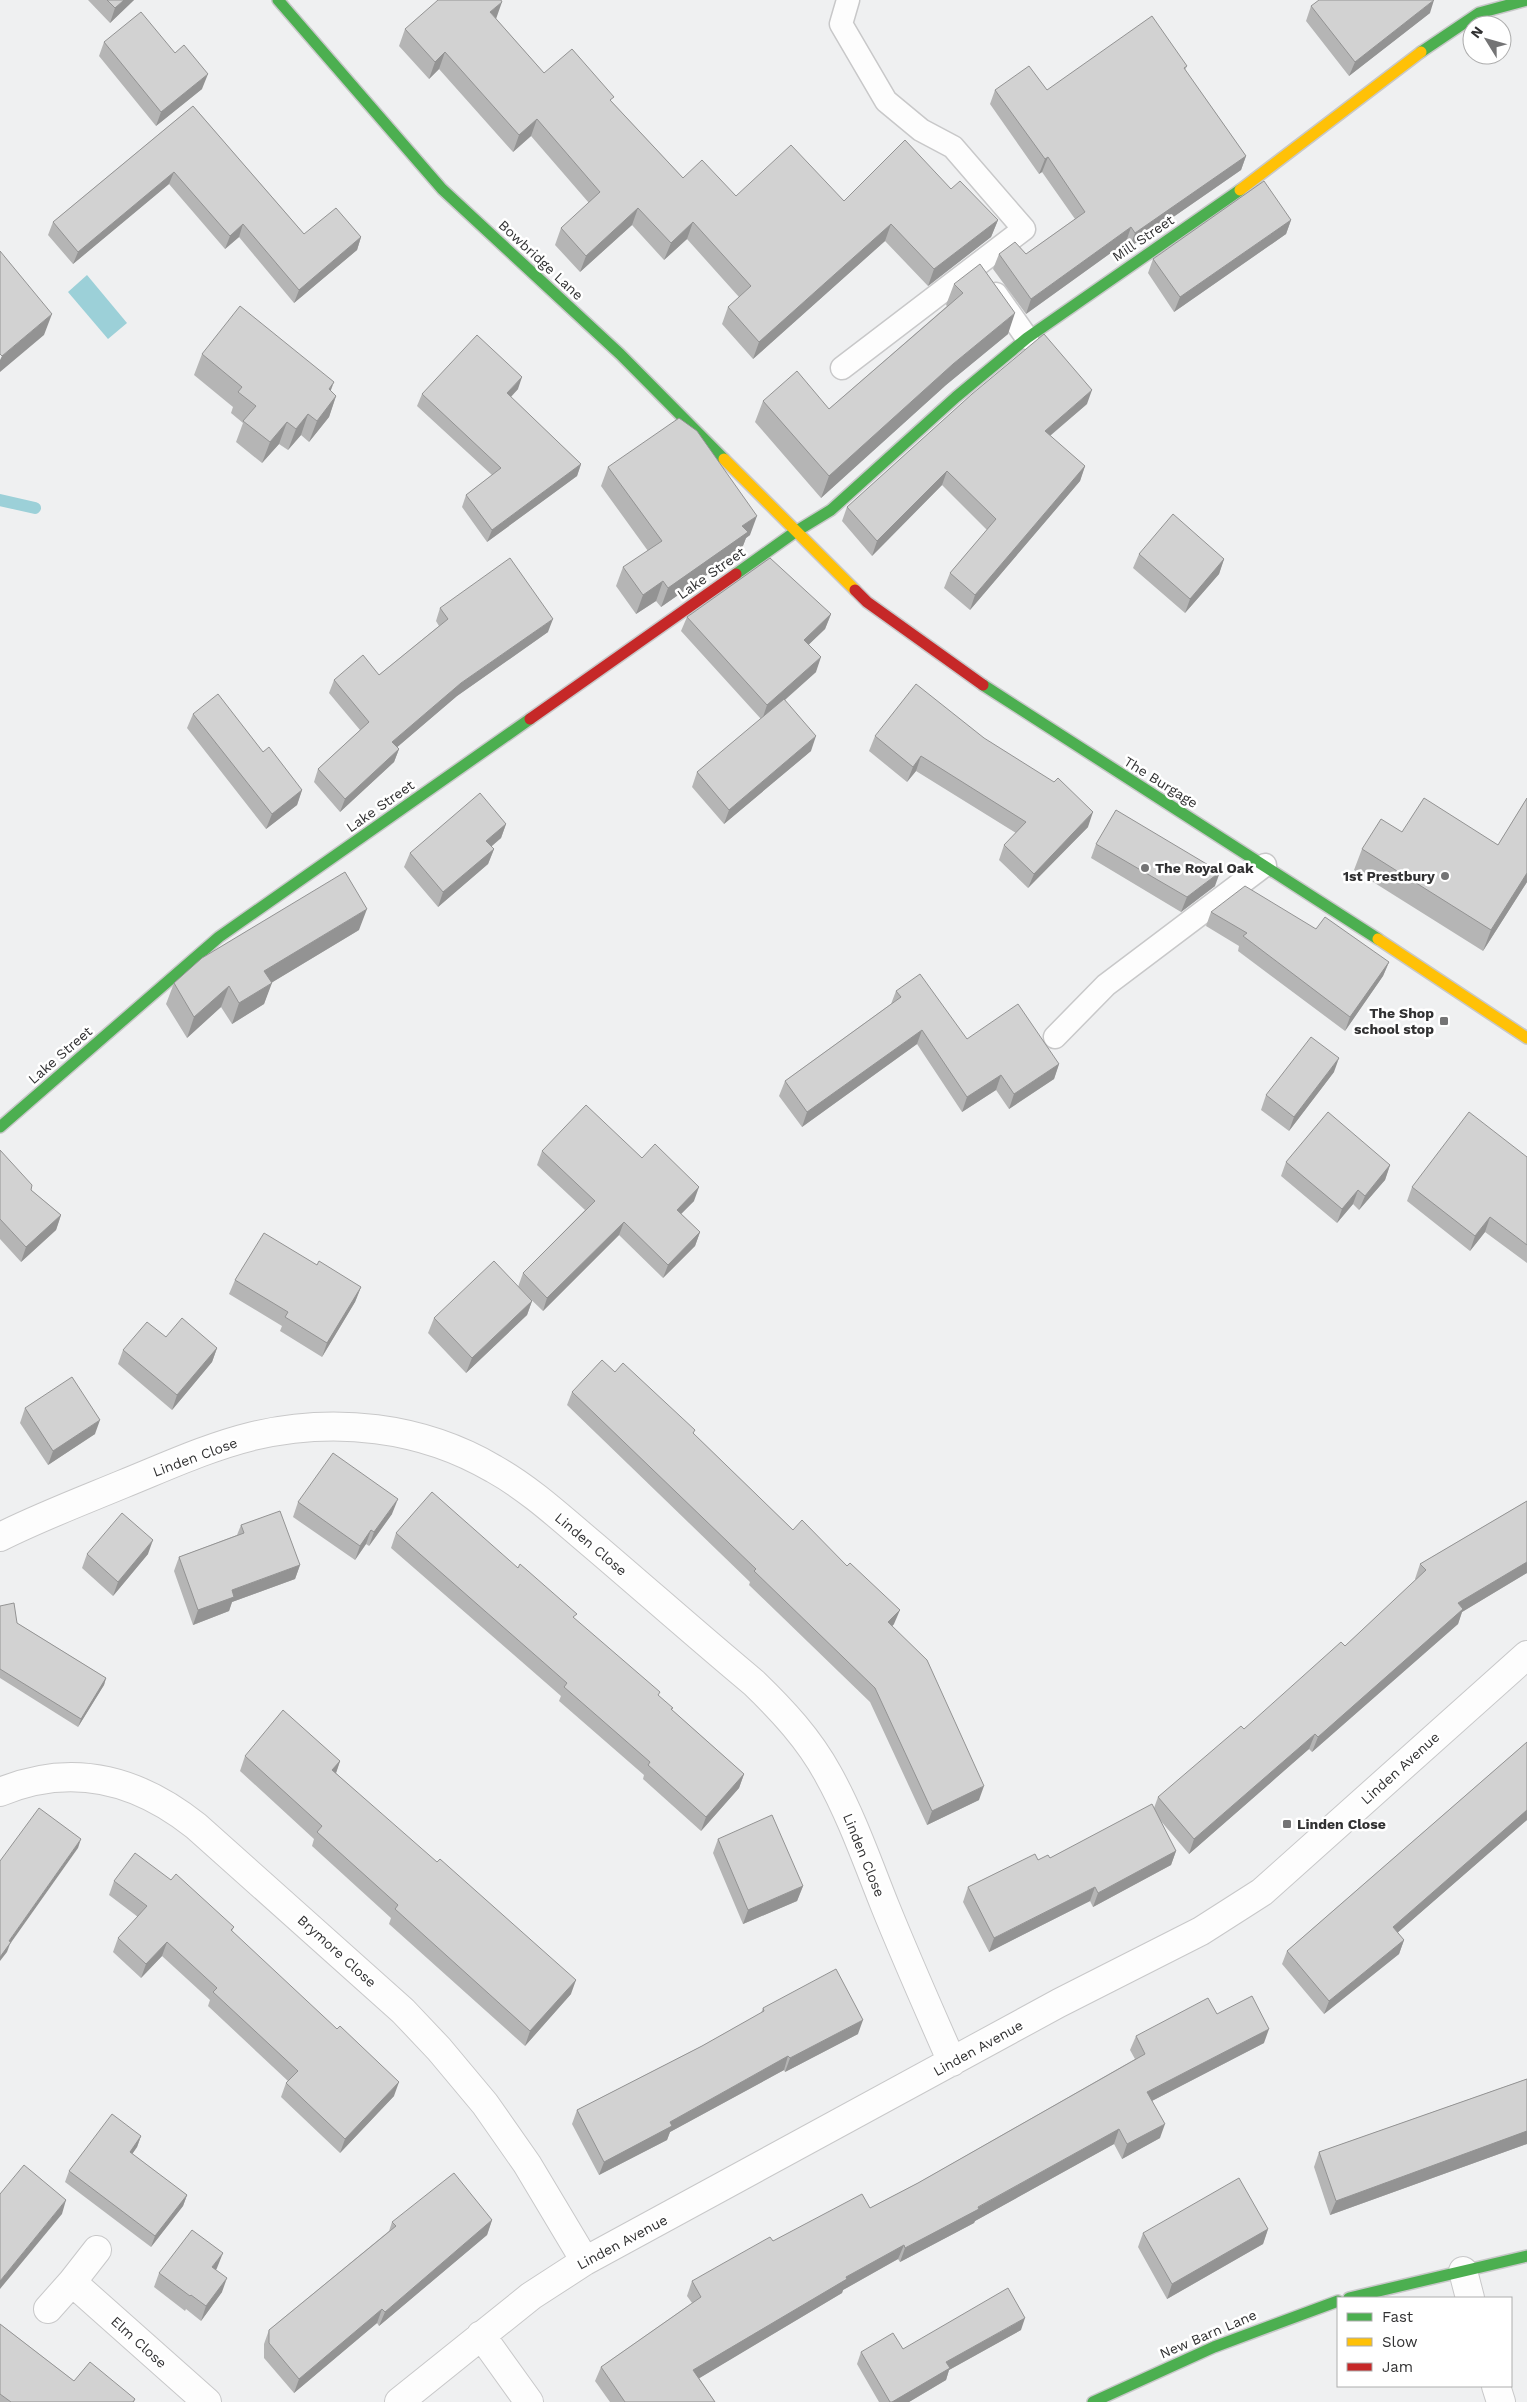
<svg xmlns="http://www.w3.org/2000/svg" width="1527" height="2402" font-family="'Work Sans',sans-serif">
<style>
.water{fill:#9cd0d8}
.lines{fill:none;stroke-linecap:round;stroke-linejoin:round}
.stream{stroke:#9cd0d8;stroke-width:12}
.lane-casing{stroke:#c8c8c9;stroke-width:25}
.street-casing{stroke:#c8c8c9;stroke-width:30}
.fast-casing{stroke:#c8c8c9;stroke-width:14}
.slow-casing{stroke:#c8c8c9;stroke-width:14}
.jam-casing{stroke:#c8c8c9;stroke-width:14}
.lane{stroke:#fdfdfd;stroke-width:22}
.street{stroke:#fdfdfd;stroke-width:28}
.fast{stroke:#4caf50;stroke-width:11}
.slow{stroke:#ffc107;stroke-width:11}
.jam{stroke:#c62828;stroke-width:11}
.wall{fill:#b5b5b5}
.shaded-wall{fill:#939393}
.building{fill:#d2d2d2;stroke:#939393}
.poi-dot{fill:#747475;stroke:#fff;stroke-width:2}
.labels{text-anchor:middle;stroke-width:5;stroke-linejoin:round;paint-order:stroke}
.street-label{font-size:14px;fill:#313132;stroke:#fff}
.poi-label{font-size:14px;font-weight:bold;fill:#313132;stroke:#fff;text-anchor:start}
</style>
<rect width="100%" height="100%" fill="#eff0f1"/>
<!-- water -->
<path class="water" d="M87 275 127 323 108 339 68 292Z"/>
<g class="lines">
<!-- stream -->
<path class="stream" d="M0 500 35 508"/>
<!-- lane casing -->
<g class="lane-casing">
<path id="lane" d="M996 294 1027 338
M842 368 1024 229 953 147 921 130 886 101 841 24 848 0
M1055 1037 1106 985 1265 865"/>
</g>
<!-- street casing -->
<g class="street-casing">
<path id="street" d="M0 1537C40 1517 82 1501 123 1484 165 1467 208 1447 253 1436 334 1417 421 1426 494 1469 530 1489 562 1519 593 1545 647 1591 700 1638 754 1683 782 1710 809 1739 828 1774 851 1815 867 1861 885 1906 906 1958 929 2010 952 2062
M0 1792C72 1762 137 1779 196 1826L403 2011 439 2049 485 2104 527 2164 585 2261
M1463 2271 1470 2298
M72 2282 97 2250
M48 2309 72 2282 207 2402
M481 2335 529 2402
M1496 2386 1501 2402
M399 2402 531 2296 585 2261 1059 2003 1201 1931 1262 1892 1527 1655"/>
</g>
<!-- fast casing -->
<g class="fast-casing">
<path id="fast" d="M278 0 442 189 620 354 724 459
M1421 52 1479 13 1527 0
M736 574 795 532 831 510 956 397 1027 338 1240 190
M983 685 1378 939
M0 1127 219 937 530 719
M1349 2298 1527 2256
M1093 2402 1214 2347 1338 2301"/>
</g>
<!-- slow casing -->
<g class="slow-casing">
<path id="slow" d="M1240 190 1421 52
M724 459 855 590
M1378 939 1527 1038"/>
</g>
<!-- jam casing -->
<g class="jam-casing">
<path id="jam" d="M855 590 867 602 983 685
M530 719 736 574"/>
</g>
<!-- lane -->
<use href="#lane" class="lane"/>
<!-- street -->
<use href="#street" class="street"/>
<!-- fast -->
<use href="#fast" class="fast"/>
<!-- slow -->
<use href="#slow" class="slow"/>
<!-- jam -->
<use href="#jam" class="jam"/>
</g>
<!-- wall -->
<path class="wall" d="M88 0H134L110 23Z
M1311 6 1430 13 1349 76 1306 21Z
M496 19 544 73 612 102 683 178 736 196 844 201 951 189 998 220 991 237 928 286 885 241 753 359 722 324 728 307 739 297 687 239 664 260 632 225 580 272 555 245 561 228 589 203 531 136 513 152 439 69 429 79 399 46 405 29Z
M104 42 175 53 202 89 156 126 99 56Z
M1187 66 1185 70 1246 156 1241 170 1130 247 1126 242 1026 314 993 269 999 254H1026L1075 219 1042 172 1039 174 990 104 995 90H1047Z
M193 106 304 234 361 237 357 250 294 303 239 237 225 249 169 184 73 264 48 235 53 222Z
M1291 220 1286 234 1174 312 1148 273 1153 259Z
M954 284 1008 334 946 385 821 498 755 422 763 401 829 409 947 306 946 305Z
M202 354 331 391 336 396 329 417 309 442 301 435 288 450 279 444 262 463 236 442 243 423 231 413 233 407 194 375Z
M518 389 511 397 581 464 577 476 487 542 462 507 466 495 492 475 417 406 422 394Z
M1087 404 1050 436 1085 466 1080 481 970 610 944 588 950 573 987 530 942 485 872 556 842 521 847 507Z
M608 467 750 535 746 538 741 551 661 607 656 601 636 614 616 586 623 567 648 551 601 486Z
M1139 554 1224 559 1219 574 1185 613 1133 568Z
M440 608 548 632 457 696 397 747 399 749 394 762 340 812 314 782 318 769 360 730 329 693 334 680 379 675 439 626 436 621Z
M831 614 825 629 809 644 816 672 785 700 811 751 724 824 692 787 697 772 761 719 681 631 687 617Z
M193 714 263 752 302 790 297 805 266 829 187 728Z
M875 736 1088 827 1028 888 999 860 1004 845 1016 833 916 771 907 782 869 751Z
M1527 798V882L1483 951 1354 870 1362 849 1402 832 1498 845Z
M506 824 501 838 491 847 494 849 488 864 438 907 404 867 410 853Z
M1096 844 1215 886 1181 912 1091 858Z
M1211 912 1389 962 1383 976 1345 1031 1238 951 1239 946 1206 926Z
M359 930 271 983 264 1004 232 1024 221 1007 187 1038 166 1004 174 983Z
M896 991 967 1039 1059 1064 1054 1079 1009 1109 996 1090 962 1112 917 1044 802 1127 779 1096 785 1081 891 1004Z
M1334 1072 1289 1131 1261 1110 1266 1095Z
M0 1150 31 1190 61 1215 56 1230 21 1262 0 1239Z
M542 1151 642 1158 694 1201 681 1214 700 1232 695 1246 663 1278 619 1235 543 1311 518 1287 532 1301 527 1315 466 1373 428 1333 434 1318 518 1287 523 1273 585 1210 537 1165Z
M1527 1157V1263L1485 1232 1470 1251 1407 1201 1412 1187Z
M1286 1162 1390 1165 1385 1180 1359 1210 1353 1204 1337 1223 1281 1176Z
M317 1265 361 1287 355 1302 322 1357 280 1331 282 1326 229 1294 235 1280Z
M217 1348 212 1362 172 1410 118 1364 123 1350Z
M615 1372 694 1434 793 1530 894 1624 892 1626 979 1800 927 1825 870 1702 749 1585 750 1582 567 1405 572 1392Z
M25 1408 95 1434 48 1465 20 1423Z
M1527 1501V1573L1462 1612 1458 1624 1312 1752 1309 1749 1189 1854 1160 1820 1176 1851 1171 1865 1093 1907 1090 1901 989 1952 963 1902 968 1887 1038 1860 1050 1858 1154 1808 1158 1797 1244 1729 1345 1646 1416 1580 1415 1579 1420 1564Z
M298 1502 392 1514 369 1546 366 1544 355 1560 293 1517Z
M241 1525 300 1565 295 1579 232 1602 229 1611 193 1625 174 1571 179 1557 237 1535Z
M396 1533 658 1696 672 1710 744 1774 739 1788 701 1831 643 1779 644 1775 559 1701 561 1696 391 1548Z
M87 1554H148L113 1596 82 1568Z
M0 1606 17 1623 106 1678 104 1685 78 1727 0 1678Z
M1527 1742V1820L1397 1933 1404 1940 1399 1954 1324 2014 1282 1964 1287 1951Z
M245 1756 340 1761 336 1773 571 1994 525 2046 389 1924 391 1918 312 1846 314 1839 240 1771Z
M718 1839 803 1886 797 1901 743 1924 713 1853Z
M114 1881 234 1927 232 1931 394 2096 340 2153 281 2097 286 2083 288 2081 208 2006 210 2000 162 1956 141 1978 113 1952 118 1938 138 1917 109 1895Z
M763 2008 858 2034 785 2072 784 2070 670 2132 667 2140 599 2175 572 2124 577 2110 702 2046 761 2013Z
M1217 2014 1264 2043 1152 2101 1160 2138 1122 2159 1114 2144 975 2221 974 2223 900 2262 898 2259 843 2290 842 2293 699 2378 715 2402H610L595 2381 601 2367 692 2303 687 2296 692 2281 773 2241 870 2208 918 2183 1135 2059 1130 2050 1136 2036Z
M1527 2079V2144L1330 2215 1314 2167 1319 2152Z
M141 2136 137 2147 132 2154 187 2195 183 2206 151 2247 65 2182 69 2171Z
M492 2220 487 2235 379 2326 377 2323 294 2393 264 2358V2344L269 2330 389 2231 392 2222Z
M1268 2229 1263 2244 1167 2299 1138 2247 1143 2233Z
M217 2268 216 2270 222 2292 201 2321 186 2309 185 2311 154 2287 159 2273Z
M0 2324 74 2381 135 2399 134 2402H0Z
M1021 2330 949 2370 946 2380 909 2402H879L857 2364 861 2352 903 2349Z"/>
<!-- shaded-wall -->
<path class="shaded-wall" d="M124 0H134L110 23 115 8Z
M1434 0 1430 13 1349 76 1355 62Z
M502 2 496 19 490 12Z
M445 52 439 69 429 79 435 62Z
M208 74 202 89 156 126 161 112Z
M537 119 531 136 513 152 519 135Z
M1246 156 1241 170 1130 247 1135 233Z
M1048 157 1042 172 1039 174 1045 159Z
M174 172 169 184 73 264 78 252Z
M638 208 632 225 580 272 586 256Z
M998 220 991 237 928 286 934 269Z
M1291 220 1286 234 1174 312 1180 297Z
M693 222 687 239 664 260 671 243Z
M243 224 239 237 225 249 230 236Z
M891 224 885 241 753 359 759 342Z
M1131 227 1126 242 1026 314 1031 299Z
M361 237 357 250 294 303 299 290Z
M1015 313 1008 334 946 385 821 498 829 476 953 364Z
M52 314 44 335 0 372V360L2 356Z
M522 377 518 389 503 405 507 393Z
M334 382 326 403 329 389Z
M1092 390 1087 404 1039 445 1045 431Z
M336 396 329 417 309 442 317 421Z
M308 414 301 435 288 450 296 429Z
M287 422 279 444 262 463 270 442Z
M581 464 577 476 487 542 492 530Z
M1085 466 1080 481 970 610 975 595Z
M947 471 942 485 872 556 877 541Z
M757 516 750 535 746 538 741 551 661 607 668 588 742 526Z
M1224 559 1219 574 1185 613 1190 599Z
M663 581 656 601 636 614 643 595Z
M831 614 825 629 799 654 804 640Z
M553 619 548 632 457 696 388 755 392 742 461 683Z
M821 657 816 672 762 720 767 705Z
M816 736 811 751 724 824 729 810Z
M399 749 394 762 340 812 345 799Z
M921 756 916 771 907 782 913 767Z
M302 790 297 805 266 829 272 814Z
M1093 812 1088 827 1028 888 1034 874Z
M506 824 501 838 481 855 486 841Z
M494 849 488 864 438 907 443 892Z
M1220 872 1215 886 1181 912 1187 897Z
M1527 873V882L1483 951 1491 930Z
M367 909 359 930 256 992 264 971Z
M1389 962 1383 976 1345 1031 1350 1017Z
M272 983 264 1004 232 1024 239 1003Z
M229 986 221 1007 187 1038 194 1017Z
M922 1030 917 1044 802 1127 807 1112Z
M1339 1058 1334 1072 1289 1131 1294 1117Z
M1059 1064 1054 1079 1009 1109 1014 1094Z
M1001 1075 996 1090 962 1112 967 1097Z
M1390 1165 1385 1180 1359 1210 1365 1196Z
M699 1187 694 1201 672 1223 677 1210Z
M1358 1190 1353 1204 1337 1223 1342 1209Z
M61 1215 56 1230 21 1262 26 1247Z
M1490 1217 1485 1232 1470 1251 1475 1236Z
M624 1222 619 1235 543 1311 547 1298Z
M700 1232 695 1246 663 1278 668 1265Z
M361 1287 355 1302 322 1357 327 1343Z
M532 1301 527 1315 466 1373 472 1358Z
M217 1348 212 1362 172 1410 177 1395Z
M100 1420 95 1434 48 1465 53 1451Z
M398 1499 392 1514 369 1546 374 1532Z
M371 1530 366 1544 355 1560 360 1546Z
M153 1540 148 1554 113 1596 118 1582Z
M1527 1562V1573L1462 1612 1458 1624 1312 1752 1318 1737 1458 1603Z
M300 1565 295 1579 232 1602 229 1611 193 1625 198 1610 232 1590Z
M900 1610 894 1624 883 1636 888 1622Z
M106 1678 104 1685 78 1727 81 1719Z
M1315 1734 1309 1749 1189 1854 1194 1839Z
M340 1761 335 1776 332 1770Z
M744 1774 739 1788 701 1831 706 1817Z
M984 1786 979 1800 927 1825 932 1811Z
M1527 1810V1820L1388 1941 1393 1927Z
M81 1839 78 1848 10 1944 7 1952 0 1961V1957L9 1941Z
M1176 1851 1171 1865 1093 1907 1098 1893Z
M803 1886 797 1901 743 1924 748 1910Z
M1095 1887 1090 1901 989 1952 994 1938Z
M1404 1940 1399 1954 1324 2014 1329 2001Z
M167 1942 162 1956 141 1978 146 1964Z
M576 1980 571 1994 525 2046 530 2031Z
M863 2020 858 2034 785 2072 790 2058Z
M1269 2029 1264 2043 1142 2106 1147 2092Z
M788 2056 784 2070 670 2132 667 2140 599 2175 604 2162 670 2122Z
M399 2082 394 2096 340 2153 345 2139Z
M1165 2124 1160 2138 1122 2159 1127 2144Z
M1119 2129 1114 2144 975 2221 974 2223 900 2262 905 2248Z
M1527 2131V2144L1330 2215 1336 2201Z
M141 2136 137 2147 126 2163 130 2152Z
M187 2195 183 2206 151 2247 155 2236Z
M66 2200 62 2214 0 2289V2281Z
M492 2220 487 2235 379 2326 385 2312Z
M1268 2229 1263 2244 1167 2299 1172 2284Z
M904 2245 898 2259 843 2290 842 2293 688 2385 693 2370 846 2277Z
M223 2253 217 2268 207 2281 212 2267Z
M227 2278 222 2292 201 2321 206 2306Z
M382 2309 377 2323 294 2393 299 2379Z
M1025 2318 1021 2330 949 2370 946 2380 909 2402H892L946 2362Z"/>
<!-- building -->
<path class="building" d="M107 0H124L115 8Z
M438 0H501L502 2 490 12 544 73 572 49 614 97 610 100 683 178 702 160 736 196 791 145 844 201 905 140 951 189 960 181 998 220 934 269 891 224 759 342 728 307 751 286 693 222 671 243 638 208 586 256 561 228 600 192 537 119 519 135 445 52 435 62 405 29Z
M1319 0H1434L1355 62 1311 6Z
M141 12 175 53 184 45 208 74 161 112 104 42Z
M1152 16 1187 66 1184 68 1246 156 1135 233 1131 227 1031 299 999 254 1015 242 1026 254 1085 212 1048 157 1045 159 995 90 1029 66 1047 90Z
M193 106 304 234 336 208 361 237 299 290 243 224 230 236 174 172 78 252 53 222Z
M1264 181 1291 220 1180 297 1153 259Z
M0 251 52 314 2 356 0 354Z
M980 264 1015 313 953 364 829 476 763 401 797 371 829 409 963 293 954 284Z
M240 306 334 382 329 389 336 396 317 421 308 414 296 429 287 422 270 442 243 421 256 406 238 392 242 387 202 354Z
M1044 334 1092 390 1045 431 1085 466 975 595 950 573 996 519 947 471 877 541 847 507 972 394Z
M477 335 522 377 507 393 581 464 492 530 466 495 501 468 422 394Z
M679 418 697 431 757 516 742 526 748 532 668 588 663 581 643 595 623 567 662 541 608 467Z
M1173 514 1224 559 1190 599 1139 554Z
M510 558 553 619 461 683 392 742 399 749 345 799 318 769 369 722 334 680 363 655 379 675 448 619 440 608Z
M770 558 831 614 804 640 821 657 767 705 687 617Z
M916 684 984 738 1054 782 1058 778 1093 812 1034 874 1004 845 1026 822 921 756 913 767 875 736Z
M218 694 263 752 269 747 302 790 272 814 193 714Z
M784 699 816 736 729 810 697 772Z
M480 793 506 824 486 841 494 849 443 892 410 853Z
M1424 798 1498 845 1527 798V873L1491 930 1362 849 1381 819 1402 832Z
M1116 810 1220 872 1187 897 1096 844Z
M345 872 367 909 264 971 272 983 239 1003 229 986 194 1017 174 983 202 958Z
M1245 886 1316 929 1325 917 1389 962 1350 1017 1243 936 1247 933 1211 912Z
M920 974 967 1039 1018 1004 1059 1064 1014 1094 1001 1075 967 1097 922 1030 807 1112 785 1081 901 997 896 991Z
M1311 1037 1339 1058 1294 1117 1266 1095Z
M586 1105 642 1158 655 1144 699 1187 677 1210 700 1232 668 1265 624 1222 547 1298 523 1273 595 1201 542 1151Z
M1328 1112 1390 1165 1365 1196 1358 1190 1342 1209 1286 1162Z
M1469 1112 1527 1157V1245L1490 1217 1475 1236 1412 1187Z
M0 1150 32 1185 31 1190 61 1215 26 1247 0 1219Z
M264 1233 317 1265 319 1261 361 1287 327 1343 285 1317 288 1312 235 1280Z
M494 1261 532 1301 472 1358 434 1318Z
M182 1318 217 1348 177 1395 123 1350 147 1322 166 1337Z
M602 1360 615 1372 623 1363 695 1430 693 1433 793 1530 802 1520 847 1566 850 1563 900 1610 888 1622 927 1660 984 1786 932 1811 875 1688 754 1571 756 1569 572 1392Z
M72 1377 100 1420 53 1451 25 1408Z
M333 1453 398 1499 374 1532 371 1530 360 1546 298 1502Z
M432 1492 518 1568 520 1564 577 1614 573 1617 660 1692 658 1695 673 1708 671 1709 744 1774 706 1817 648 1765 650 1762 564 1687 567 1683 396 1533Z
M1527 1501V1562L1458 1603 1463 1609 1318 1737 1315 1734 1194 1839 1158 1797 1241 1726 1244 1729 1341 1642 1345 1646 1426 1570 1420 1564Z
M280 1511 300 1565 232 1590 234 1597 198 1610 179 1557 244 1533 241 1525Z
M122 1513 153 1540 118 1582 87 1554Z
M14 1603 17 1623 106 1678 81 1719 0 1669V1606Z
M283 1710 340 1761 332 1770 437 1862 440 1859 576 1980 530 2031 395 1909 398 1905 317 1832 322 1826 245 1756Z
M1527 1742V1810L1393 1927 1404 1940 1329 2001 1287 1951Z
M1152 1804 1176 1851 1098 1893 1095 1887 994 1938 968 1887 1035 1854 1038 1860 1048 1855 1050 1858Z
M39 1808 81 1839 9 1941 11 1942 0 1957V1861Z
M772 1815 803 1886 748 1910 718 1839Z
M135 1853 171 1880 176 1874 234 1927 231 1930 337 2029 340 2026 399 2082 345 2139 286 2083 298 2071 213 1992 217 1988 167 1942 146 1964 118 1938 147 1906 114 1881Z
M836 1969 863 2020 790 2058 788 2056 670 2122 672 2126 604 2162 577 2110 702 2046 764 2011 763 2008Z
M1252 1996 1269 2029 1147 2092 1165 2124 1127 2144 1119 2129 978 2207 979 2209 905 2248 904 2245 846 2277 847 2279 693 2370 715 2402H625L601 2367 701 2297 692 2281 722 2264 770 2237 773 2241 862 2194 870 2208 918 2183 1145 2054 1136 2036 1208 1998 1217 2014Z
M1527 2079V2131L1336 2201 1319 2152Z
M112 2114 141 2136 130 2152 187 2195 155 2236 69 2171Z
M24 2165 66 2200 0 2281V2194Z
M454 2173 492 2220 385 2312 382 2309 299 2379 269 2343V2330L396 2226 392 2222Z
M1239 2178 1268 2229 1172 2284 1143 2233Z
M192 2230 223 2253 212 2267 227 2278 206 2306 191 2295 190 2296 159 2273Z
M1008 2288 1025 2318 946 2362 950 2368 892 2402H890L861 2352 893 2333 903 2349Z
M0 2324 74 2381 90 2362 135 2399 133 2402H11L0 2394Z"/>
<!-- markers -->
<g class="poi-dot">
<circle cx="1145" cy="868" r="5"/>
<circle cx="1445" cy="876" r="5"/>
<rect x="1439" y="1016" width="10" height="10" rx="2.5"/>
<rect x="1282" y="1819" width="10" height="10" rx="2.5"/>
</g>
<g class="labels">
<!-- street labels -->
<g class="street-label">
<text transform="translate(1143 238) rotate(-34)" y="5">Mill Street</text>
<text transform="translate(541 260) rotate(43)" y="5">Bowbridge Lane</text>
<text transform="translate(711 573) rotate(-35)" y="5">Lake Street</text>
<text transform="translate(1161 782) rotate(32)" y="5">The Burgage</text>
<text transform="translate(380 806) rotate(-35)" y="5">Lake Street</text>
<text transform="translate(60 1055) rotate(-41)" y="5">Lake Street</text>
<text transform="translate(195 1457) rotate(-20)" y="5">Linden Close</text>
<text transform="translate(591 1544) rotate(40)" y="5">Linden Close</text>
<text transform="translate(1400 1768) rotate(-42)" y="5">Linden Avenue</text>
<text transform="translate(864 1855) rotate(68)" y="5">Linden Close</text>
<text transform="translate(337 1951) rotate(42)" y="5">Brymore Close</text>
<text transform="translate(978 2048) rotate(-29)" y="5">Linden Avenue</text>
<text transform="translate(622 2242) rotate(-28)" y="5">Linden Avenue</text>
<text transform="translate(1208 2334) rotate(-23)" y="5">New Barn Lane</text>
<text transform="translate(139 2342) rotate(42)" y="5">Elm Close</text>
</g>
<!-- poi labels -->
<g class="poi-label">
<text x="1155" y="873">The Royal Oak</text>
<text x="1435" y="881" text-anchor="end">1st Prestbury</text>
<text x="1434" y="1018" text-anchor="end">The Shop<tspan x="1434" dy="16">school stop</tspan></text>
<text x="1297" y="1829">Linden Close</text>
</g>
</g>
<!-- legend -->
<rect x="1337" y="2297" width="175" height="90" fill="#ffffff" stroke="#adadad"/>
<rect x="1347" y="2313" width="25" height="8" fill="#4caf50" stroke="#adadad"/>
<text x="1382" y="2322" font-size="15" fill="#313132">Fast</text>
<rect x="1347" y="2338" width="25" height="8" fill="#ffc107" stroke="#adadad"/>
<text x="1382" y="2347" font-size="15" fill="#313132">Slow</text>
<rect x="1347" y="2363" width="25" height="8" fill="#c62828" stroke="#adadad"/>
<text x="1382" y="2372" font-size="15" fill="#313132">Jam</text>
<!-- north arrow -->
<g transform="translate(1487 40) rotate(307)"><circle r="24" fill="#ffffff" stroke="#adadad"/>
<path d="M0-4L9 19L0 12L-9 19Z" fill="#747475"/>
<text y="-8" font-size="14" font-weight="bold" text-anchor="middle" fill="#313132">N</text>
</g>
</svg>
